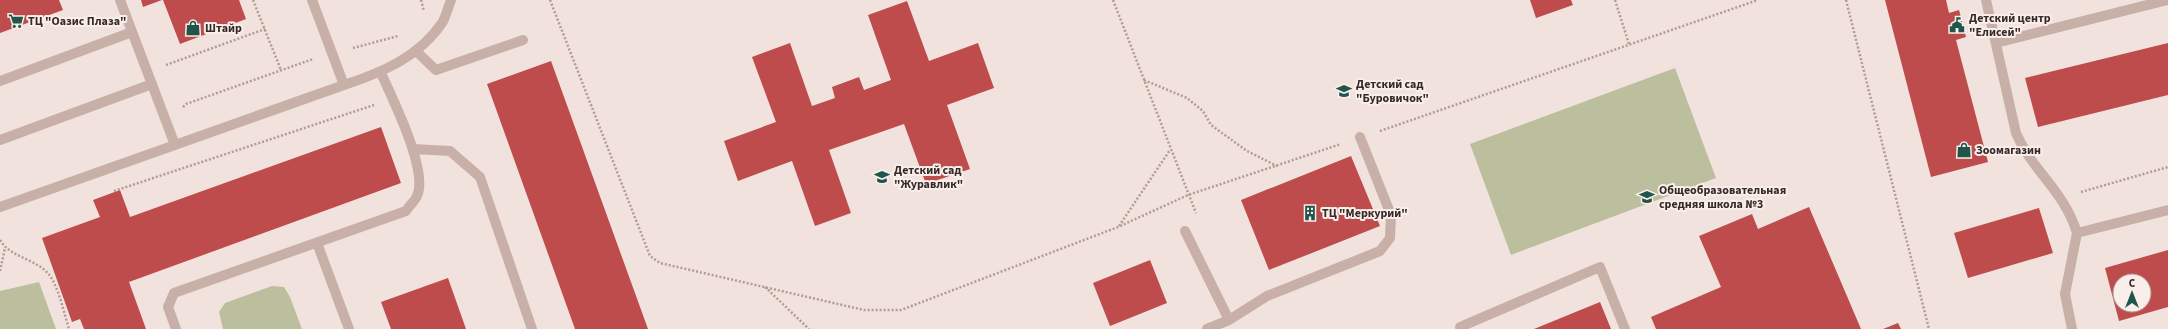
<svg xmlns="http://www.w3.org/2000/svg" width="2168" height="329" font-family="'Source Sans 3',sans-serif">
<style>
.green{fill:#bcbf9d}
.building{fill:#bf4c4c;fill-rule:evenodd}
.lines{fill:none;stroke-linecap:round;stroke-linejoin:round}
.path{stroke:#b49a94;stroke-width:2.5;stroke-dasharray:2 2;stroke-linecap:butt}
.service{stroke:#c8b0a9;stroke-width:10}
.labels{text-anchor:middle;stroke-width:4;stroke-linejoin:round;paint-order:stroke}
.poi-label{font-size:12px;font-weight:bold;fill:#362a29;stroke:#f9eee9;text-anchor:start}
</style>
<rect width="100%" height="100%" fill="#f1e2dd"/>
<!-- green -->
<path class="green" d="M1675 68 1716 178 1511 255 1470 144Z
M39 282 56 329H0V291Z
M272 286 284 287 290 297 302 329H223L219 312 225 303Z"/>
<!-- building -->
<path class="building" d="M0 0H59L63 10 0 33Z
M141 0H162L143 7Z
M163 0H239L246 19 180 44Z
M1530 0H1571L1573 5 1536 18Z
M1885 0H1946L1949 13 1959 10 1966 37 1956 40 1988 162 1931 177Z
M907 1 929 61 978 43 994 88 947 105 970 169 926 184 904 124 829 150 851 213 815 226 792 161 738 181 724 141 776 122 752 57 790 43 812 106 835 98 832 87 859 77 864 90 891 80 868 15Z
M2168 43V95L2038 127 2025 78Z
M551 61 648 329H575L487 84Z
M381 127 401 183 129 282 146 329H84L80 319 72 322 42 238 100 217 93 200 120 190 130 217Z
M1351 156 1380 226 1269 270 1241 200Z
M1809 207 1861 329H1656L1651 317 1721 287 1699 236 1752 214 1758 229Z
M2039 208 2053 253 1968 278 1954 233Z
M2168 250V307L2119 321 2105 268ZM2120 281H2144V305H2120Z
M1150 260 1167 303 1110 326 1093 283Z
M448 278 466 329H391L381 302Z
M1600 302 1611 329H1534Z
M1898 323 1901 329H1883Z"/>
<g class="lines">
<!-- path -->
<path class="path" d="M253 0 281 70
M421 0 424 11
M550 0 650 256 660 263 864 310H901L1118 227 1188 195 1341 144
M1113 0 1196 213
M1615 0 1629 44
M1846 0 1929 329
M353 48 398 36
M166 65 265 29
M1144 80 1187 98 1203 111 1211 125 1247 151 1277 166
M183 107 186 104 313 59
M1380 131 1758 0
M114 191 374 105
M2081 192 2168 167
M1119 226 1170 150
M0 240C11 259 41 259 52 279 60 293 64 313 69 329
M0 271 5 248
M765 287 809 329"/>
<!-- service -->
<path class="service" d="M120 0 175 145
M312 0 344 85C381 73 419 57 442 23 446 17 448 7 451 0
M1986 0 2016 133C2032 171 2064 190 2077 233L2168 210
M1996 43 2167 0
M416 51 436 70 523 40
M0 81 132 32
M0 140 152 84
M413 149 450 151 480 177 532 329
M0 207 344 85
M1185 231 1229 320 1207 329
M317 243 349 329
M1229 320 1267 296 1380 251 1390 238 1391 215 1360 137
M1460 327 1600 267 1625 329
M176 329 168 307 174 293 406 211C409 206 415 201 417 196 429 171 392 98 381 73
M2072 329 2065 294 2077 233"/>
</g>
<!-- icons -->
<defs>
<g id="supermarket-bare" transform="scale(1.2)"><path d="M-6-5.5h2.5l.6 2H6L4.5 2H-2.5L-4.4-4H-6ZM-1.5 3.2a1.3 1.3 0 1 0 .1 0ZM3 3.2a1.3 1.3 0 1 0 .1 0Z" fill="#20554c" stroke="#f9eee9" stroke-width="2.5" paint-order="stroke"/></g>
<g id="civic-bare" transform="scale(1.2)"><path d="M-.6-6.5H3V-4.5H.6V-3L4-1V1h2V6H-6V1h2V-1L-.6-3ZM-1.2 2.5V6h2.4V2.5Z" fill="#20554c" stroke="#f9eee9" stroke-width="2.5" paint-order="stroke"/></g>
<g id="shop-bare" transform="scale(1.2)"><path d="M-5-2.5h2.3a2.7 3.5 0 0 1 5.4 0H5L5.5 6h-11ZM-1.5-2.5h3a1.5 2.3 0 0 0-3 0Z" fill="#20554c" stroke="#f9eee9" stroke-width="2.5" paint-order="stroke"/></g>
<g id="school-bare" transform="scale(1.2)"><path d="M0-5L7-2L0 1L-7-2ZM-4 1L0 2.5L4 1V4Q0 6-4 4Z" fill="#20554c" stroke="#f9eee9" stroke-width="2.5" paint-order="stroke"/></g>
<g id="building-bare" transform="scale(1.2)"><path d="M-4-6H4V6H1V3H-1V6H-4ZM-2.5-4.3h1.7v1.8h-1.7ZM.8-4.3h1.7v1.8H.8ZM-2.5-1h1.7V.8h-1.7ZM.8-1h1.7V.8H.8Z" fill="#20554c" stroke="#f9eee9" stroke-width="2.5" paint-order="stroke"/></g>
</defs>
<g fill-rule="evenodd">
<use href="#supermarket-bare" x="16" y="21"/>
<use href="#civic-bare" x="1957" y="25"/>
<use href="#shop-bare" x="193" y="28"/>
<use href="#school-bare" x="1344" y="91"/>
<use href="#shop-bare" x="1964" y="150"/>
<use href="#school-bare" x="882" y="177"/>
<use href="#school-bare" x="1647" y="197"/>
<use href="#building-bare" x="1310" y="213"/>
</g>
<g class="labels">
<!-- poi labels -->
<g class="poi-label">
<text x="1969" y="22">Детский центр<tspan x="1969" dy="14">"Елисей"</tspan></text>
<text x="28" y="25">ТЦ "Оазис Плаза"</text>
<text x="205" y="32">Штайр</text>
<text x="1356" y="88">Детский сад<tspan x="1356" dy="14">"Буровичок"</tspan></text>
<text x="1976" y="154">Зоомагазин</text>
<text x="894" y="174">Детский сад<tspan x="894" dy="14">"Журавлик"</tspan></text>
<text x="1659" y="194">Общеобразовательная<tspan x="1659" dy="14">средняя школа №3</tspan></text>
<text x="1322" y="217">ТЦ "Меркурий"</text>
</g>
</g>
<!-- north arrow -->
<g transform="translate(2132 293)"><circle r="19" fill="#f9eee9" stroke="#aba09c"/>
<path d="M0-3L7 15L0 10L-7 15Z" fill="#20554c"/>
<text y="-6" font-size="11" font-weight="bold" text-anchor="middle" fill="#362a29">С</text>
</g>
</svg>
